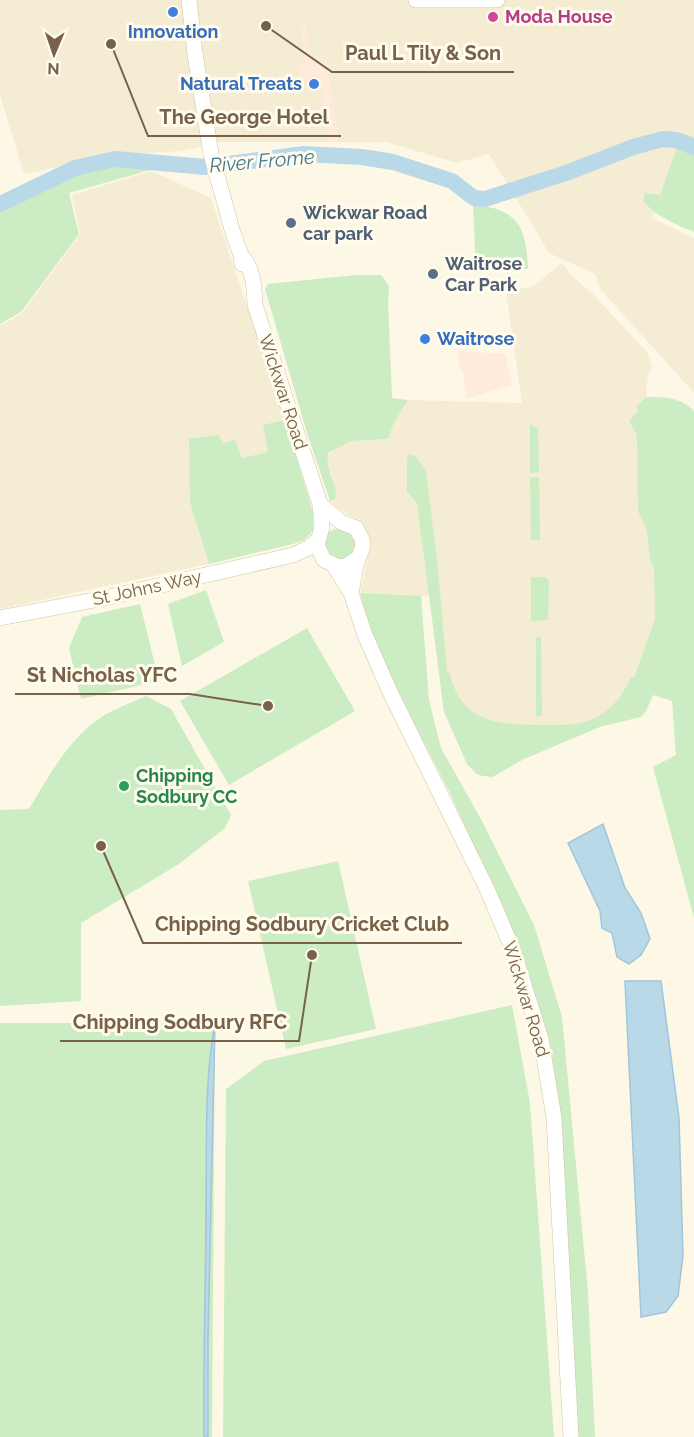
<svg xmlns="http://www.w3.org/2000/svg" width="694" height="1437" font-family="Raleway,sans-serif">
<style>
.residential{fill:#f5ecd4}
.commercial{fill:#feebd9}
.green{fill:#ccecc3}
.water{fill:#b9d9e8;stroke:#9fc6da;stroke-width:1.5}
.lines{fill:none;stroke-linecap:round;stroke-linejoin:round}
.river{stroke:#b9d9e8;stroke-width:16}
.secondary-casing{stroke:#d2c3a8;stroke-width:16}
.secondary{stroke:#fff;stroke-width:15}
.shop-dot{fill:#3f7fe0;stroke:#fffbed;stroke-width:2}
.hotel-dot{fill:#d1479c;stroke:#fffbed;stroke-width:2}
.service-dot{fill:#5c6f8a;stroke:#fffbed;stroke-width:2}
.leisure-dot{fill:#2e9e5b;stroke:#fffbed;stroke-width:2}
.labels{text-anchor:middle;stroke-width:6;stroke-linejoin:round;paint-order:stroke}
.hotel-label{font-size:18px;font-weight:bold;fill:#b23c85;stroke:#fffbed;text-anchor:start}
.shop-label{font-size:18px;font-weight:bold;fill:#366cbe;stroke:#fffbed}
.service-label{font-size:18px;font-weight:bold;fill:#4e5e75;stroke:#fffbed;text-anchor:start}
.street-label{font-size:18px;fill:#776249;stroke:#fffbed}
.leisure-label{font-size:18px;font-weight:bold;fill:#27864d;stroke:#fffbed;text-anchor:start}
.water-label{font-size:20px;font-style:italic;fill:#447893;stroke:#fffbed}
.leader{fill:none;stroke:#776249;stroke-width:2}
.callout-dot{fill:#776249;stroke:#fffbed;stroke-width:2}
.callout-label{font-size:20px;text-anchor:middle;font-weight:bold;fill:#776249;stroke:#fffbed;stroke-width:6;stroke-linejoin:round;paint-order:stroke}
</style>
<rect width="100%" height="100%" fill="#fdf8e6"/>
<!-- residential -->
<path class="residential" d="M0 0H694V137L682 134 652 218 694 238V393L601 290 595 274 549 253 489 154 457 163 386 142H221L181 151 115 155 24 174 0 95Z
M151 171 211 198 285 420 269 452 242 458 235 440 207 556 209 564 0 609V326L22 313 80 234 72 195Z
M562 263 572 276 592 293 647 352 652 366 648 376 646 397 672 651 646 711 641 717 602 726 524 759 492 777 478 775 467 764 444 712 430 596 407 597 360 593 371 544 355 519 338 508 330 501 335 499 333 477 328 468 327 459 332 450 352 441 388 439 394 423 408 400 522 403 506 291 533 286Z"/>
<!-- commercial -->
<path class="commercial" d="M300 21 306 22 308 51H311L312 57H316L318 62 327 61 339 142H330L321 87 306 89 305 82 300 83 298 64 305 63Z
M458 351 505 354 512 385 466 399 463 370H460Z"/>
<!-- green -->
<path class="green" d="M682 133 694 137V232C675 224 657 217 643 201L645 193 660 195Z
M115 155 150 157V170L69 193 79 234 21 312 0 324V196L71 162Z
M473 204C519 210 526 226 528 269L476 270Z
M356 275H381L389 286 388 303 392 398 408 400 394 423 388 439 352 441 329 452C323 469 339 482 335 499L330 501 308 436 265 289 268 284Z
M646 397C664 397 681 397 694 411V918L653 767 676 755 672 701 653 695 646 711 641 717 602 726 524 759 492 777 478 775 467 764 444 712 417 503 407 492V458L410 454 416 457 426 471 438 569 447 672 450 673C460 724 502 725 545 725 563 725 582 726 599 716 614 707 624 693 631 677L634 678 655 619 654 567 650 560 647 530 638 511 637 435 629 421 639 410 636 407Z
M285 420 313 512V531L304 540 293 544 209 564 190 502 189 439 219 435 223 443 235 440 242 458 268 452 263 425Z
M530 424 538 429 539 472 530 473Z
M530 477H539L540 540H531Z
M324 544a16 16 0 1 1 32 0a16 16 0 1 1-32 0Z
M531 577H545L549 580 548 620 531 621Z
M206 590 224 642 182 666 168 604Z
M360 593 421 596 429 700 441 748 482 821 534 925 562 1017 588 1292 595 1437H578L548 1037 520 948 451 795 390 676 367 622Z
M140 604 159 681 81 699 69 648 82 617Z
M307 628 355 711 229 785 180 701Z
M536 637H541L542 716H536Z
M146 696 171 709 231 815 225 828 179 864 81 923V1001L0 1006V810L29 809C49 776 67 741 100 718 113 709 131 703 146 696Z
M338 861 376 1029 286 1049 248 881Z
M512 1005 530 1103 554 1437H223L226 1089 264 1061Z
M0 1023H215L212 1437H0Z"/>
<!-- water -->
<path class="water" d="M603 824 625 888 641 913 650 939 641 955 629 964 617 957 612 933 602 928 600 911 568 843Z
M625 981H661L679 1118 683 1256 678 1296 666 1312 641 1317Z
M215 1023 208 1339V1437H204C203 1359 206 1282 206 1205 207 1144 204 1082 215 1023Z"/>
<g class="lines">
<!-- river -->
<path class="river" d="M0 204 75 168 115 159 206 167 304 154 362 157 393 162 452 181 474 198 485 199 569 172 633 147 663 139 676 140 694 147"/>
<!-- secondary casing -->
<g class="secondary-casing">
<path id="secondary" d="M189 0 195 54 211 154 233 233 241 255 242 264
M416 0H497
M241 255C254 269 254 287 255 305L320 504 322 527 317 545 324 560 339 567 346 566 358 558
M320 504 341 522 356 528 362 539 363 546 356 565 351 593
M334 566 351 593 365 635 390 692 487 889 513 950 541 1039 554 1118 571 1437
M0 618 105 598 293 555 308 548 318 540"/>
</g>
<!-- secondary -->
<use href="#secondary" class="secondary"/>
</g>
<!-- markers -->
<g class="shop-dot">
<circle cx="173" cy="12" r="6"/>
<circle cx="314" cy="84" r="6"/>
<circle cx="425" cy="339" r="6"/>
</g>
<circle class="hotel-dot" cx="493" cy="17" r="6"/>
<g class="service-dot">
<circle cx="291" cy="223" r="6"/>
<circle cx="433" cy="274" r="6"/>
</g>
<circle class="leisure-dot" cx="124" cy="786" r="6"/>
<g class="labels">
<!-- hotel labels -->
<g class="hotel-label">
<text x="505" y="23">Moda House</text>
</g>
<!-- shop labels -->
<g class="shop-label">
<text x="173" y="38">Innovation</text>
<text x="302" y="90" text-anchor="end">Natural Treats</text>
<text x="437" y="345" text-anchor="start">Waitrose</text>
</g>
<!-- service labels -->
<g class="service-label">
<text x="303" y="219">Wickwar Road<tspan x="303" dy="21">car park</tspan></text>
<text x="445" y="270">Waitrose<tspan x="445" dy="21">Car Park</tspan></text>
</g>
<!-- street labels -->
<g class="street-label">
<text transform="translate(283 392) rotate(72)" y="6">Wickwar Road</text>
<text transform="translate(147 588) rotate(-12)" y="6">St Johns Way</text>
<text transform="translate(526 999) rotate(73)" y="6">Wickwar Road</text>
</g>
<!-- leisure labels -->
<g class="leisure-label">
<text x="136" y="782">Chipping<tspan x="136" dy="21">Sodbury CC</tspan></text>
</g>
<!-- water labels -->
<g class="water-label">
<text transform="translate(262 161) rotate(-5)" y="7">River Frome</text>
</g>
</g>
<!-- callouts -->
<path class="leader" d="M266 26L332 72H514M111 44L148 136H341M268 706L190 694H15M101 846L143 943H462M312 955L299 1041H60"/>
<g class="callout-dot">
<circle cx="266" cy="26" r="6"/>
<circle cx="111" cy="44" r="6"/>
<circle cx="268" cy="706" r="6"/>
<circle cx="101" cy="846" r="6"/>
<circle cx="312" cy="955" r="6"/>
</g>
<g class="callout-label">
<text x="423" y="60">Paul L Tily &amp; Son</text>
<text x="244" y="124">The George Hotel</text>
<text x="102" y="682">St Nicholas YFC</text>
<text x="302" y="931">Chipping Sodbury Cricket Club</text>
<text x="180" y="1029">Chipping Sodbury RFC</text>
</g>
<!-- north arrow -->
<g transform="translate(54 54) rotate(182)" stroke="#fffbed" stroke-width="4.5" paint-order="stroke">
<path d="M0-4.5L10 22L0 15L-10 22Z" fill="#776249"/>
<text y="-9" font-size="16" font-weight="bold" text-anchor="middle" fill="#776249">N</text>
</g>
</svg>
